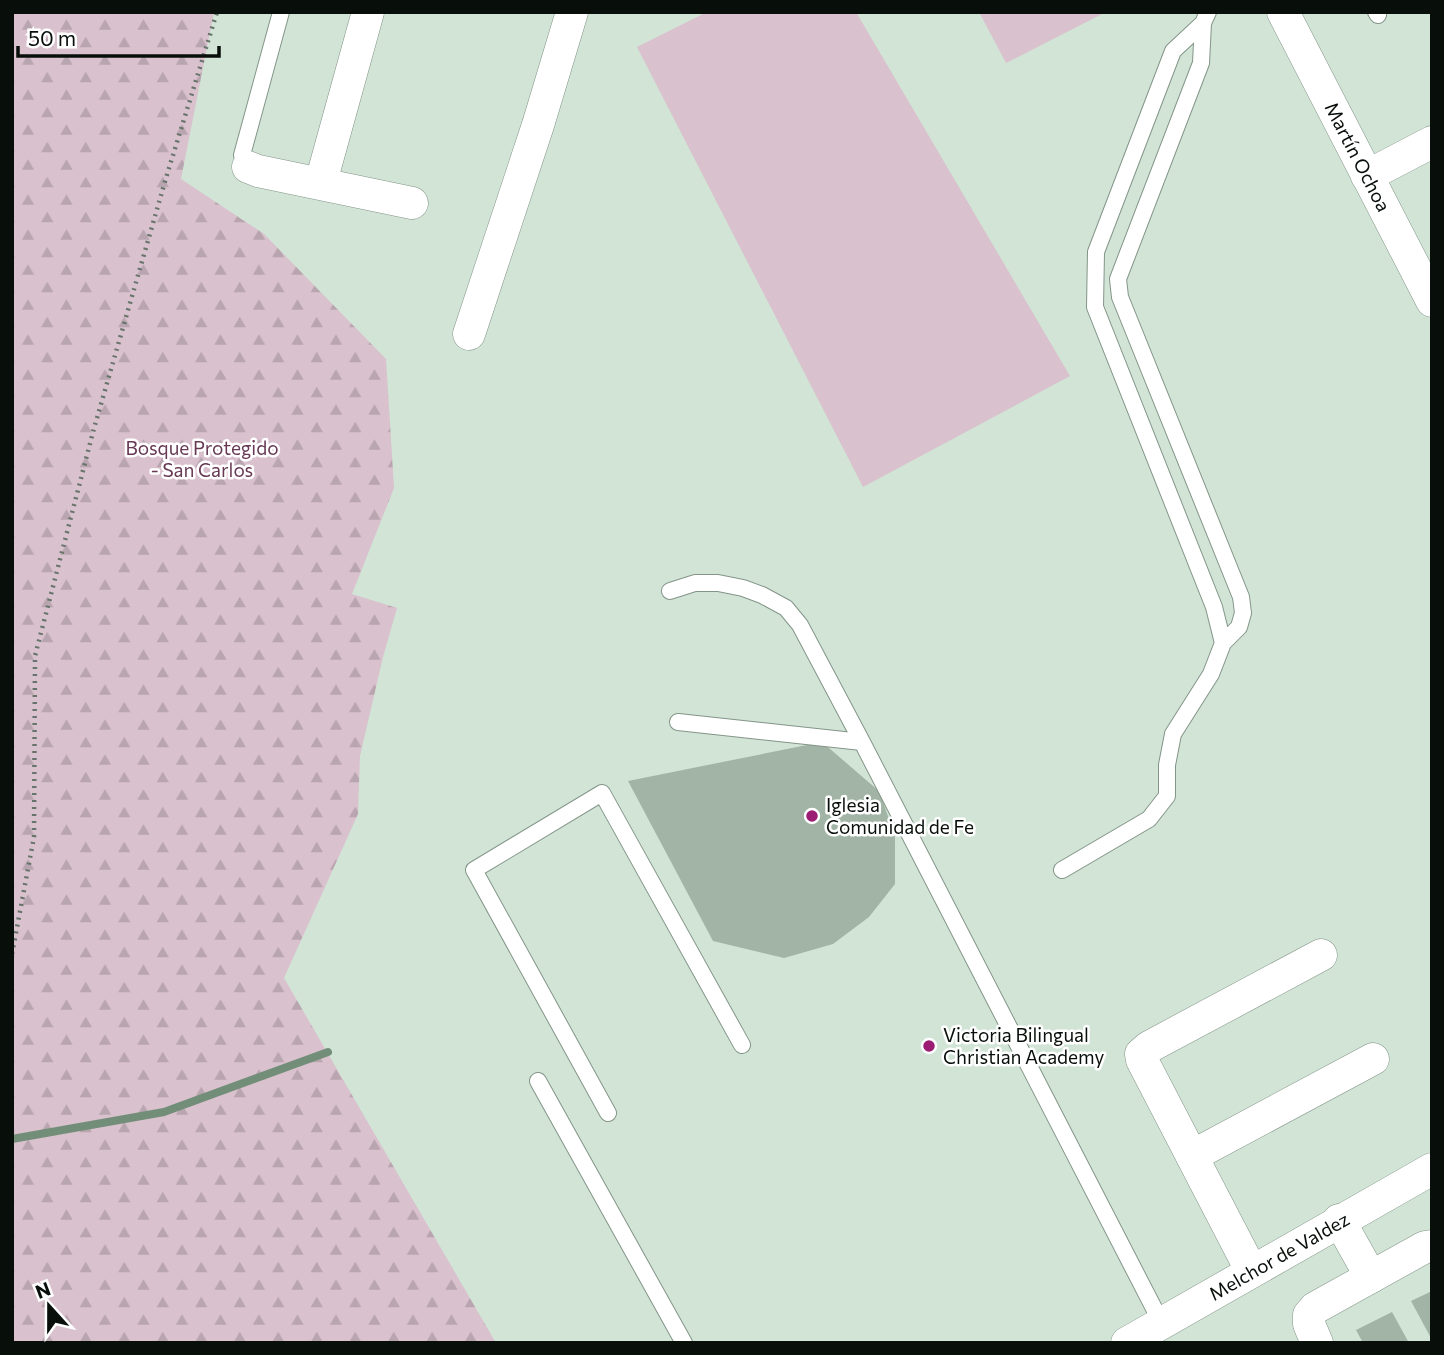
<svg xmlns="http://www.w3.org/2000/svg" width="1444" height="1355" font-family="Commissioner,sans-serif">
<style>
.forest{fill:url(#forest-firs)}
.park{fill:#d9c1cd}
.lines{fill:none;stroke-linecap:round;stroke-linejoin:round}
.stream{stroke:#728e79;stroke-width:8}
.building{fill:#a1b4a6}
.service-casing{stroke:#839588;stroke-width:18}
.minor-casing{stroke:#839588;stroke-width:33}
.path{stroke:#67746b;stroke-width:4.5;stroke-dasharray:2 5;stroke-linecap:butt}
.service{stroke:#fff;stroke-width:16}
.minor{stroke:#fff;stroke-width:32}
.poi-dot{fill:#9b1c72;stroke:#fff;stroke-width:2.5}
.labels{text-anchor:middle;stroke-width:5;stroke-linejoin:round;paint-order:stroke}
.street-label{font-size:19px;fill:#080f0a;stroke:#fff}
.park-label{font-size:19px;fill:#673954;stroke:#fff}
.poi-label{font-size:19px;fill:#080f0a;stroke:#fff;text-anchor:start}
</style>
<defs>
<pattern id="forest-firs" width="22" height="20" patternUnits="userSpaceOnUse" patternTransform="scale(1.75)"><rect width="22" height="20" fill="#d9c1cd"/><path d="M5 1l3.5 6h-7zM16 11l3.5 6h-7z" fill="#b9a5af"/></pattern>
</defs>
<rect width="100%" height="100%" fill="#d1e4d6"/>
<!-- forest -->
<path class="forest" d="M12 12H214L181 179 264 234 386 359 394 488 352 594 397 608 383 657 360 756 358 814 284 978 496 1343H12Z"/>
<!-- park -->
<path class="park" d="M707 12H856L1070 376 863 487 637 47Z
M979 12H1106L1006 63Z"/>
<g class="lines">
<!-- stream -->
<path class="stream" d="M12 1139 164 1112 328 1052"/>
</g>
<!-- building -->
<path class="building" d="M822 742 880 792 895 838V884L869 917 833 944 784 958 713 941 628 781Z
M1432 1291V1340L1411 1301Z
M1392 1312 1409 1343H1363L1356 1330Z"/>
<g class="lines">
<!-- service casing -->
<g class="service-casing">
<path id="service" d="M1376 12 1378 15
M1203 23 1173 51 1096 252 1095 307 1214 607 1223 643
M248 167 242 155 281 12
M670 591 695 583H718L743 588 762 595 786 608 800 625 862 742 1161 1322
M678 722 862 742
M1062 870 1149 819 1167 796V765L1173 734 1211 674 1223 643 1239 627 1243 613 1241 597 1120 297 1118 279 1201 63 1203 23 1208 12
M538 1081 684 1343
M608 1113 474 870 602 793 742 1045"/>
</g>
<!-- minor casing -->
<g class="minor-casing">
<g id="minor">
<path id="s1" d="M1283 12 1432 301"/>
<path d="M248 167 258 171 412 203"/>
<path d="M1367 176 1432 142"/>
<path d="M321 182 368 12"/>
<path d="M469 334 538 125 572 12"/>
<path d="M1192 1156 1373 1059"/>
<path d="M1339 1220 1371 1277"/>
<path d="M1251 1270 1142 1060 1141 1054 1149 1047 1321 955"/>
<path id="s2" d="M1127 1343 1432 1169"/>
<path d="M1317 1343 1309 1324V1315L1315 1308 1425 1247 1432 1246"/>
</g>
</g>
<!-- path -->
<path class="path" d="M12 954 34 837 35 656 93 432 166 178 217 12"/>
<!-- service -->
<use href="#service" class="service"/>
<!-- minor -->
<use href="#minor" class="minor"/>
</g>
<!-- markers -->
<g class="poi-dot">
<circle cx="812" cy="816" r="7"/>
<circle cx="929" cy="1046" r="7"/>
</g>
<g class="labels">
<!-- street labels -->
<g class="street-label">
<text dy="7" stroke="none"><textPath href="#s1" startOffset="163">Martín Ochoa</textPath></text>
<text dy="7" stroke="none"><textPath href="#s2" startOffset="175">Melchor de Valdez</textPath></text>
</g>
<!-- park labels -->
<g class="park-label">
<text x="202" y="455">Bosque Protegido<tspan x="202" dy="22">- San Carlos</tspan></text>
</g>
<!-- poi labels -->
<g class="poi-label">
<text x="826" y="812">Iglesia<tspan x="826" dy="22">Comunidad de Fe</tspan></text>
<text x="943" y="1042">Victoria Bilingual<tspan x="943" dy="22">Christian Academy</tspan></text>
</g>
</g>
<!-- border -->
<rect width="1444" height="1355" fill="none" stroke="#080f0a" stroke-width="28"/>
<!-- north arrow -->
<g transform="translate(49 1306) rotate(339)" stroke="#ffffff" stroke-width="5" paint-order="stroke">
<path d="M0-5L12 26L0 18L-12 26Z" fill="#080f0a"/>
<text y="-10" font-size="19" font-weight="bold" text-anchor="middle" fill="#080f0a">N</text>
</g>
<!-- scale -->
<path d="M18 46v10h201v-10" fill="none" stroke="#080f0a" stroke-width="3.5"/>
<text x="28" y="46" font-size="21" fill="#080f0a" stroke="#ffffff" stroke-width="5" paint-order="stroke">50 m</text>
</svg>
